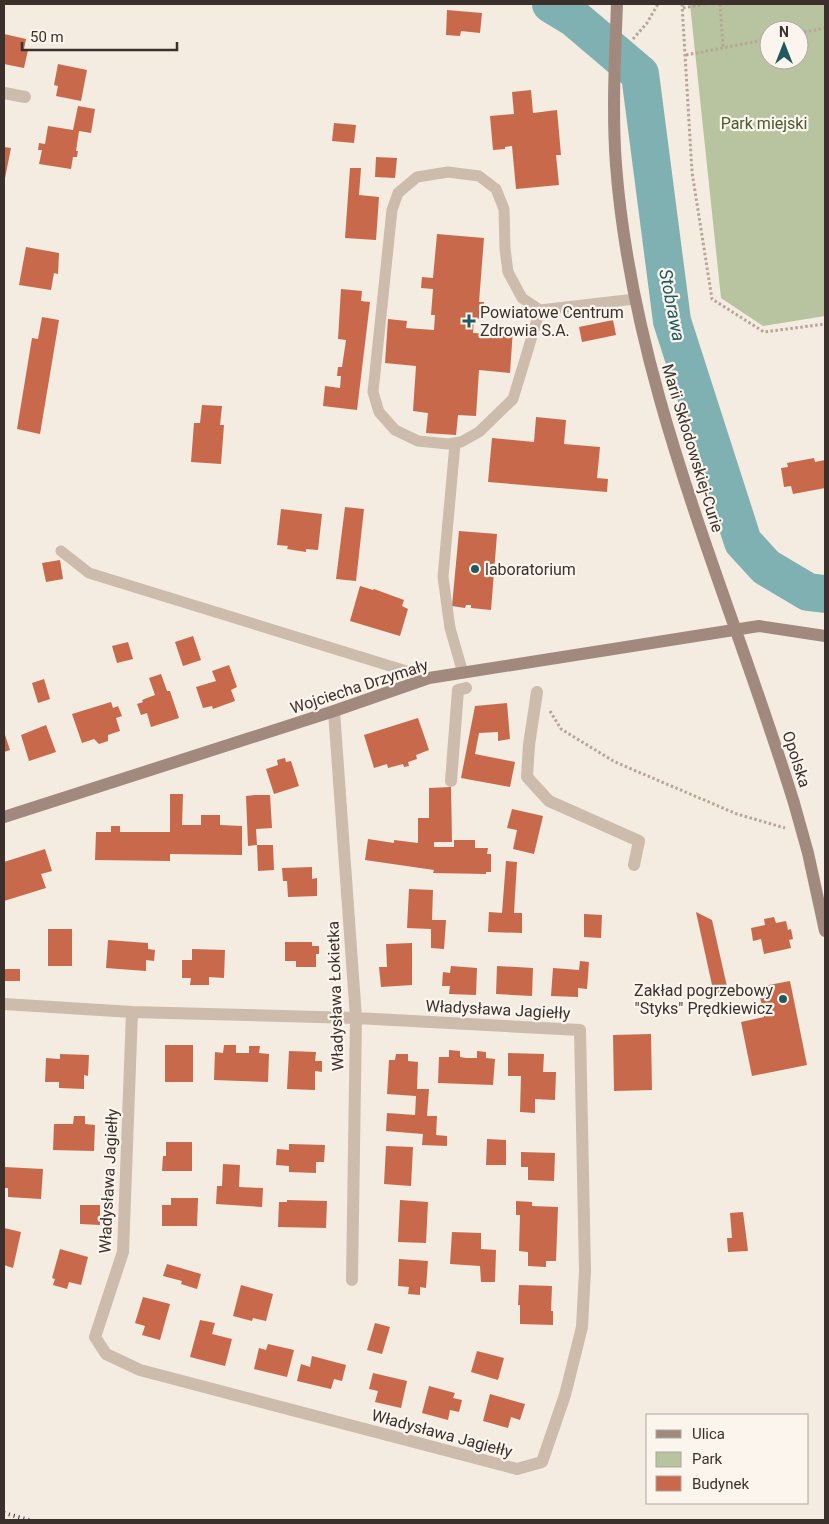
<svg xmlns="http://www.w3.org/2000/svg" width="829" height="1524" font-family="Roboto,sans-serif">
<style>
.green{fill:#b8c4a0;fill-rule:evenodd}
.lines{fill:none;stroke-linecap:round;stroke-linejoin:round}
.river{stroke:#7fb0b2;stroke-width:38}
.building{fill:#c8694b}
.path{stroke:#b9a596;stroke-width:3;stroke-dasharray:2.5 2.5;stroke-linecap:butt}
.lane{stroke:#cdbbac;stroke-width:11}
.street{stroke:#cdbbac;stroke-width:12}
.secondary{stroke:#a18a7d;stroke-width:12}
.rail{stroke:#3b302b;stroke-width:4;stroke-dasharray:1 4;stroke-linecap:butt}
.poi-dot{fill:#1f5a5e;stroke:#fbf5ee;stroke-width:2}
.labels{text-anchor:middle;stroke-width:4.5;stroke-linejoin:round;paint-order:stroke}
.park-label{font-size:16px;fill:#4a5a2e;stroke:#fbf5ee}
.poi-label{font-size:16px;fill:#3b302b;stroke:#fbf5ee;text-anchor:start}
.street-label{font-size:16px;fill:#3b302b;stroke:#fbf5ee}
.water-label{font-size:18px;font-style:italic;fill:#1f5a5e;stroke:#fbf5ee}
</style>
<rect width="100%" height="100%" fill="#f4ebe1"/>
<!-- green -->
<path class="green" d="M690 4H825V316L763 326 721 298ZM769 30H799V60H769Z"/>
<g class="lines">
<!-- river -->
<path class="river" d="M551 4 574 18 640 74 672 321 743 542 766 567 808 592 825 594"/>
</g>
<!-- building -->
<path class="building" d="M447 10 482 13 480 33 461 31 460 36 446 35Z
M4 34 26 39 24 49 28 50 24 68 4 64Z
M58 64 87 70 81 101 56 96 58 86 54 85Z
M531 90 533 113 557 110 561 155H556L559 185 516 189 512 146 505 147V149L493 150 490 116 514 114 512 92Z
M78 106 95 109 91 133 79 131 76 151H78L77 157H73L71 169 39 164 42 150H38L39 143 45 144 48 126 73 130Z
M334 123 356 125 354 143 332 141Z
M4 147 11 148 5 178H4Z
M376 157 397 158 395 178 375 177Z
M350 168H361L359 195 379 197 376 240 345 238Z
M437 234 484 238 479 302H484L483 319 474 318 473 333 495 334V327L513 329 510 373 479 370 476 416 458 415 456 435 426 433 428 413 413 411 416 366 385 363 388 319 407 321 406 328 434 330 435 315H431L433 289 421 288 422 277 433 278Z
M26 247 59 253 58 274 54 273 51 290 19 285Z
M341 289 362 291 361 301 370 302 357 410 323 406 325 386 340 388 341 376H337L338 367H342L346 340 338 339Z
M42 317 59 320 40 434 17 429 32 338 38 339Z
M613 320 616 335 582 342 579 327Z
M202 405 222 406 220 425H224L221 464 191 462 194 423H200Z
M536 417 566 420 564 444 600 447 597 478 608 479 607 492 488 482 492 438 534 442Z
M814 458 815 462 825 460V488L793 494 791 486 784 487 781 468 788 467 787 463Z
M345 507 364 509 356 581 336 579Z
M281 509 322 514 318 550 306 549V552L287 549 288 546 277 545Z
M459 531 497 534 491 610 471 608V605H466L465 608 452 606Z
M60 560 63 579 46 582 42 563Z
M360 586 373 590 374 589 404 600 402 606 408 609 400 636 350 621Z
M193 636 201 660 183 666 175 642Z
M128 642 133 659 117 663 112 646Z
M229 665 237 687 231 690 235 701 213 709 212 706 203 708 196 687 216 681 212 671Z
M161 674 167 691H170L179 718 151 727 147 713 141 715 137 704 143 702 142 700 155 695 149 678Z
M44 679 50 699 38 703 32 683Z
M111 702 113 708 118 706 122 716 116 718 120 731 108 735V741L99 744 94 739 82 743 72 714Z
M507 703 510 739 498 741V732L479 733 475 754 515 762 510 787 461 778 475 706Z
M418 718 429 750 416 755 417 759 408 762 409 766 404 767 403 764 388 768 387 764 374 768 364 735Z
M46 725 56 752 29 761 21 735Z
M4 732 10 750 4 752Z
M285 758 286 762 291 761 299 786 274 794 266 769 278 765 277 760Z
M451 787 452 842H434V847H454V840H475V848H488L487 854H491V872H486V874L433 873 434 870 365 860 368 839 394 843V840L418 843V818H429V788Z
M170 794H183L182 825H201V815H220V825L242 826V855L170 854V861L95 860 96 832H111V826H120V832H170Z
M255 795H270L272 828 256 829 257 845 248 846 246 796Z
M512 809 543 816 534 854 513 849 517 830 507 828Z
M257 845H273L274 870 258 871Z
M45 849 52 871 41 874 46 888 4 901V862Z
M506 861 517 862 514 913H522V933L488 932 489 912 502 913Z
M312 867V879L317 878V896L288 897 287 881H283L282 868Z
M409 889 433 890 432 920H446L444 949 431 948V929L407 928Z
M696 912 712 920 728 991 714 994Z
M584 914 602 915 601 938 584 937Z
M774 917 776 923 786 921 788 930 791 929 793 939 789 940 791 948 764 954 761 939 753 941 751 928 765 925 764 919Z
M48 929H72V966H48Z
M108 940 148 943V949L155 950 154 961 146 960V971L106 968Z
M285 942H312V946H319V954H316V967H296V961H285Z
M412 943V985L381 987 379 967H387L386 944Z
M192 949 225 950 224 978 209 977V985H190L191 978H182V960H192Z
M580 961 589 962 587 989 578 988V997L551 996 553 968 579 970Z
M451 966 477 968 476 995 449 994 450 986H442L443 972 450 973Z
M497 966 533 968 532 996 496 994Z
M4 969H20V981H4Z
M790 981 807 1065 752 1076 741 1022 764 1017 758 987Z
M651 1034 652 1090 614 1091 613 1035Z
M165 1045H193V1082H165Z
M224 1045H236V1053H249V1046H260L259 1053 269 1054 268 1082 214 1080 215 1052 223 1053Z
M449 1050 460 1051V1057L466 1058H477V1051L486 1052V1058L495 1059 493 1085 438 1083 439 1057H449Z
M289 1051 316 1052 315 1061H322V1072L315 1071V1090L287 1089Z
M508 1053 544 1054 543 1072H556L555 1100 535 1099V1113L520 1112 521 1076H508Z
M60 1054 89 1055 88 1076 84 1075V1089L59 1088V1082H45L46 1058 60 1059Z
M396 1054H408V1061L418 1062 417 1089H429L427 1116H437L436 1135 447 1136V1146L422 1145 423 1134 386 1131 387 1113 415 1115 416 1096 387 1094 389 1060H395Z
M74 1116H85V1124L95 1125 94 1151 53 1150 54 1124H73Z
M487 1139 506 1140V1165H486Z
M166 1142H192V1171H162L163 1156H166Z
M289 1144 325 1145 324 1162H316V1173L289 1172V1166L276 1165 277 1149 289 1150Z
M386 1146 413 1147 411 1186 384 1184Z
M521 1152 555 1153 554 1181 528 1180V1167H521Z
M223 1164 240 1165 239 1187 263 1188 262 1207 216 1204 217 1186H222Z
M4 1167 43 1169 41 1199 8 1197V1188H4Z
M171 1198H198L197 1226H162V1205H171Z
M287 1200 327 1201 326 1228 278 1227 279 1202H287Z
M400 1200 428 1202 426 1243 398 1242Z
M516 1201 532 1202V1206L558 1207 556 1261H546V1267L528 1266V1252L519 1251 520 1215H516Z
M80 1205H100V1225L80 1224Z
M743 1212 748 1251 728 1252 727 1238H732L730 1213Z
M4 1228 21 1232 13 1268 4 1265Z
M452 1232 481 1233V1249L496 1250 495 1282H481L480 1266 450 1264Z
M60 1249 88 1257 81 1285 69 1282 67 1289 53 1285 55 1279 52 1278Z
M399 1259 428 1261 426 1288 420 1287V1295L408 1294 409 1287 398 1286Z
M167 1264 201 1274 197 1289 181 1284 182 1281 163 1276Z
M241 1285 273 1294 266 1321 253 1318 252 1321 233 1316Z
M519 1285 552 1286 551 1311H553V1325L520 1324V1305H518Z
M143 1297 170 1304 160 1340 142 1335 145 1326 135 1323Z
M200 1320 215 1323 212 1334 232 1339 225 1366 190 1357Z
M375 1323 390 1327 382 1354 367 1350Z
M268 1344 294 1350 287 1377 254 1369 259 1348 266 1350Z
M477 1351 504 1358 498 1380 471 1372Z
M312 1356 346 1365 342 1381 334 1379 331 1389 297 1381 301 1364 310 1367Z
M373 1373 407 1381 401 1408 375 1402 378 1391 369 1389Z
M429 1386 455 1393 453 1398 462 1400 459 1412 450 1410 448 1420 422 1413Z
M490 1394 525 1404 520 1420 511 1417 508 1428 483 1421Z"/>
<g class="lines">
<!-- path -->
<path class="path" d="M682 4 692 172 712 299 764 332 825 324
M720 4 723 48
M683 8 706 4
M799 33 825 28
M633 39 647 23 658 4
M686 55 769 39
M550 711 561 729 615 762 737 814 785 828"/>
<!-- lane -->
<path class="lane" d="M540 310 513 399 479 432 461 442 448 444 418 441 395 430 379 412 373 392 392 210 398 193 417 177 448 172 479 176 496 189 504 209 505 249 508 272 522 298 540 310 635 299
M455 444 443 577 450 628 463 673
M61 551 89 573 429 678"/>
<!-- street -->
<path class="street" d="M4 93 25 97
M537 692 529 745 527 777 549 801 639 841 634 865
M334 711 356 1018 352 1280
M451 781 458 690 466 688
M4 1004 132 1012 356 1018 580 1030 585 1271 582 1327 565 1395 542 1462 517 1469 140 1370 106 1354 95 1337 123 1252 132 1012"/>
<!-- secondary -->
<path class="secondary" d="M617 4C615 57 612 112 616 165 633 388 729 592 794 803L808 853 825 931
M4 817 334 711 429 678 759 626 825 636"/>
<!-- rail -->
<path class="rail" d="M4 1513 29 1520"/>
</g>
<!-- markers -->
<g class="poi-dot">
<path d="M466.5 313.5h5v5h5v5h-5v5h-5v-5h-5v-5h5z"/>
<circle cx="475" cy="569" r="5"/>
<circle cx="783" cy="999" r="5"/>
</g>
<g class="labels">
<!-- park labels -->
<g class="park-label">
<text x="764" y="129">Park miejski</text>
</g>
<!-- poi labels -->
<g class="poi-label">
<text x="480" y="318">Powiatowe Centrum<tspan x="480" dy="18">Zdrowia S.A.</tspan></text>
<text x="485" y="575">laboratorium</text>
<text x="773" y="996" text-anchor="end">Zakład pogrzebowy<tspan x="773" dy="18">"Styks" Prędkiewicz</tspan></text>
</g>
<!-- street labels -->
<g class="street-label">
<text transform="translate(693 448) rotate(73)" y="6">Marii Skłodowskiej-Curie</text>
<text transform="translate(359 686) rotate(-18)" y="6">Wojciecha Drzymały</text>
<text transform="translate(797 759) rotate(72)" y="6">Opolska</text>
<text transform="translate(335 996) rotate(-92)" y="6">Władysława Łokietka</text>
<text transform="translate(498 1009) rotate(3)" y="6">Władysława Jagiełły</text>
<text transform="translate(108 1181) rotate(-87)" y="6">Władysława Jagiełły</text>
<text transform="translate(442 1433) rotate(15)" y="6">Władysława Jagiełły</text>
</g>
<!-- water labels -->
<g class="water-label">
<text transform="translate(672 305) rotate(79)" y="6">Stobrawa</text>
</g>
</g>
<!-- border -->
<rect width="829" height="1524" fill="none" stroke="#3b302b" stroke-width="10"/>
<!-- legend -->
<rect x="646" y="1414" width="162" height="90" fill="#fbf5ee" stroke="#aea6a0"/>
<rect x="656" y="1430" width="25" height="8" fill="#a18a7d" stroke="#aea6a0"/>
<text x="692" y="1439" font-size="15" fill="#3b302b">Ulica</text>
<rect x="656" y="1452" width="25" height="15" fill="#b8c4a0" stroke="#aea6a0"/>
<text x="692" y="1464" font-size="15" fill="#3b302b">Park</text>
<rect x="656" y="1476" width="25" height="15" fill="#c8694b" stroke="#aea6a0"/>
<text x="692" y="1489" font-size="15" fill="#3b302b">Budynek</text>
<!-- north arrow -->
<g transform="translate(784 45)"><circle r="24" fill="#fbf5ee" stroke="#aea6a0"/>
<path d="M0-4L9 19L0 12L-9 19Z" fill="#1f5a5e"/>
<text y="-8" font-size="14" font-weight="bold" text-anchor="middle" fill="#3b302b">N</text>
</g>
<!-- scale -->
<path d="M22 42v8h155v-8" fill="none" stroke="#3b302b" stroke-width="2.5"/>
<text x="30" y="42" font-size="15" fill="#3b302b" stroke="#fbf5ee" stroke-width="4" paint-order="stroke">50 m</text>
</svg>
